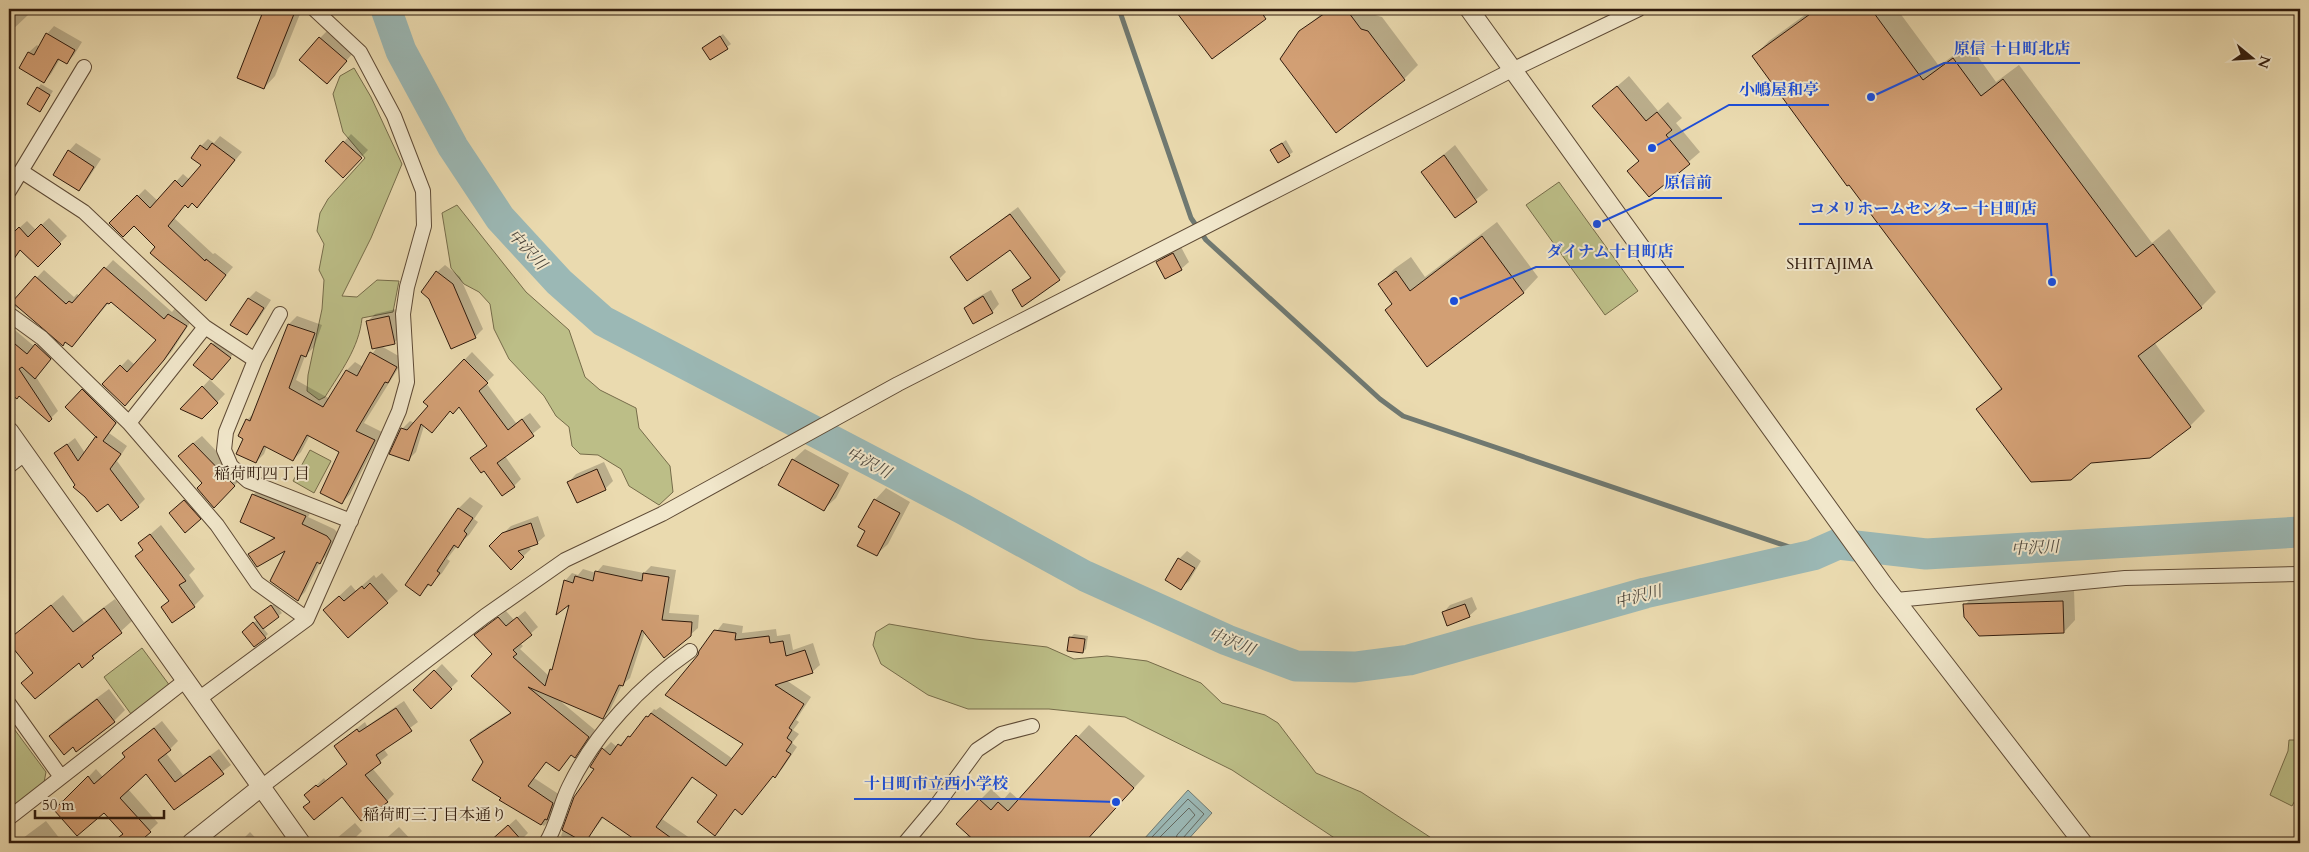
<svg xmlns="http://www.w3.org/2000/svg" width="2309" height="852" font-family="Cardo,'Noto Serif JP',serif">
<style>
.green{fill:#bcbe87;stroke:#766c4a}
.water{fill:#9bb8b5;stroke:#707971}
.shadow{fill:#0003}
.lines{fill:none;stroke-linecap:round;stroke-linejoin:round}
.shore{stroke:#656960;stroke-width:1}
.stream{stroke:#707971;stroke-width:5}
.river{stroke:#9bb8b5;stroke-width:31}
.building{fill:#d29f74;stroke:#2f1a0c}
.minor-casing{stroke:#5e4a35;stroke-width:16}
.tertiary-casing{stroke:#5e4a35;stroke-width:20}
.minor{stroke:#f1e7cb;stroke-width:14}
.tertiary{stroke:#f1e7cb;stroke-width:18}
.labels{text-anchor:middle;stroke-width:4;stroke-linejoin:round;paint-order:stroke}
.water-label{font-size:16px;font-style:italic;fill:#4f493f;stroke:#f1e7cb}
.neighbourhood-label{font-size:16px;fill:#2f1a0c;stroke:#f1e7cb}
.leader{fill:none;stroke:#1d4ed8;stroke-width:2}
.callout-dot{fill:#1d4ed8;stroke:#f1e7cb;stroke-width:2}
.callout-label{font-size:16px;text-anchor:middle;font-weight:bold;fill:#1d4ed8;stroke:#f1e7cb;stroke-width:4;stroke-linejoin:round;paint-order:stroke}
</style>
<rect width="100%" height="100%" fill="#eadaaf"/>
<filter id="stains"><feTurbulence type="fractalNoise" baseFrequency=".004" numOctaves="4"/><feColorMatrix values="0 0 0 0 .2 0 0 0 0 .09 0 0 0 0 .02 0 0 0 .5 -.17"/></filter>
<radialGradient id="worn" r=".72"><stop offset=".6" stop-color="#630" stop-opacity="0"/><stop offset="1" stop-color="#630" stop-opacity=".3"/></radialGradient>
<!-- green -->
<path class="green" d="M354 68 371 97 402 164 371 238 342 296 357 297 377 280 399 281 393 312 362 318C359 348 341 371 325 397L319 400 307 391 308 375 322 309 324 280 319 270 324 244 317 231 320 213 328 199 365 158 343 132 333 94 340 76Z
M1559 182 1638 291 1605 315 1526 205Z
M457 205 526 292 569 330 585 377 600 390 636 408 639 428 670 466 673 492 659 505 629 486 621 469 598 455 580 454 572 446 569 427 556 416 544 396 509 359 494 329 490 304 479 292 464 284 451 268 442 213Z
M310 450 331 461 314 493 293 481Z
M889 624 976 639 1047 647 1074 659 1107 656 1147 661 1201 683 1222 703 1265 715 1278 723 1316 773 1361 792 1439 843H1342L1232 770 1125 717 1049 709H968L928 695 881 664 873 645 876 632Z
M142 648 170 686 131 714 104 677Z
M9 722 46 772 43 788 9 814Z
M2289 740H2300V791L2292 806 2270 795 2288 751Z"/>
<!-- water -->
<path class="water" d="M1188 790 1212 813 1185 843H1149L1144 839Z"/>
<!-- shadow -->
<path class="shadow" d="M9 9H23L28 15 9 33Z
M265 9H302L275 76 264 88 238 78Z
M1176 9H1274L1212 58Z
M1327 9H1370L1375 15 1382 17 1418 65 1404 79 1300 32Z
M1813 9H1897L1939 66 1969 44 1996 82 2019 65 2152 243 2169 229 2216 292 2201 307 2154 342 2205 411 2190 426 1978 409 2002 387 1754 56 1769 41Z
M54 26 82 42 74 55 67 62 60 59 51 74 44 82 20 68 29 52 37 45 39 47 47 34Z
M327 31 353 53 334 75 320 38Z
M723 34 731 44 711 59 707 45Z
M1629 76 1658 111 1668 102 1682 118 1676 123 1700 152 1649 196 1629 171 1640 160 1594 106Z
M41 84 53 91 40 111 38 88Z
M351 134 368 150 350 169 327 161Z
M220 136 242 152 204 198 186 204 174 218 213 254 215 253 233 267 206 299 134 225 111 223 145 189 158 201 183 174 190 180 203 164 201 146 208 139 214 143Z
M1286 140 1293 152 1289 155 1272 150Z
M76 143 101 159 86 182 79 190 69 151Z
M1455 145 1488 190 1455 216 1423 172Z
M1018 207 1066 272 1059 279 1013 290 1032 276 1011 248 952 257Z
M49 218 67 236 38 265 21 249 9 268V237L27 221 36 230Z
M1497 222 1538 277 1524 292 1428 365 1380 284 1394 269 1411 257 1425 277Z
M1181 247 1189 262 1181 269 1158 262 1165 255Z
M113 260 172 312 176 307 193 318 172 351 132 397 104 384 128 359 135 365 158 340 111 300 79 338 11 305 44 270 74 297 77 294 80 296Z
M445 265 460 277 483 329 475 337 437 272Z
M991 290 999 304 992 312 965 308 973 300Z
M256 291 271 300 254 326 246 334 232 325 249 298Z
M396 309 402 335 394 343 381 346 404 359 364 423 382 432 350 494 342 503 341 452 310 435 301 452 293 460 267 446 264 454 256 462 245 438 247 420 254 413 289 324 297 316 322 325 314 347 305 356 296 380 330 399 347 370 355 362 363 367 378 346 368 321 375 314Z
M9 325 35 347 44 338 58 351 36 377 58 411 49 420 19 395 16 398 9 391V368L11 366 9 365Z
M220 336 237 350 210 380 225 394 210 410 182 409 211 378 194 365Z
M472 352 494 375 486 383 516 423 530 413 541 427 505 456 521 479 514 486 485 469 472 458 488 445 460 406 424 426 416 452 408 460 402 429 410 421 415 423 430 406 425 401Z
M90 383 123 415 109 433 127 446 117 461 145 499 138 506 108 502 76 485 56 453 75 438 85 453 98 436 67 407Z
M202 436 242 478 214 506 187 448Z
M805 449 849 473 836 498 824 509 793 460Z
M604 462 613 481 605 489 569 482 576 474Z
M260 488 312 509 308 517 334 529 338 533 327 555 320 562 305 592 298 599 288 547 249 554 275 536 253 495Z
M886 488 910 502 888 544 876 555 867 531 875 500Z
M192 493 207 511 200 518 178 506Z
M470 497 483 506 474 519 478 522 469 535 457 546 447 559 450 561 442 573 420 594 407 585 459 508Z
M538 516 545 536 537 543 528 546 531 549 511 568 490 546 511 526Z
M161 525 195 569 189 575 204 596 194 606 162 607 170 600 140 543Z
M1187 551 1201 561 1189 581 1181 588 1167 579 1179 559Z
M603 565 644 573 651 566 676 570 669 613 699 615 698 628 690 635 645 632 630 678 622 685 610 710 603 718 559 700 595 730 582 749 575 756 572 754 559 770 547 761 534 778 560 795 551 819 544 826 501 800 502 797 485 762 471 740 478 733 511 712 494 654 476 635 506 611 514 620 525 611 538 627 520 643 523 646 520 649 549 676 554 667 571 601 565 581 572 573 578 575 583 569 596 573Z
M382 573 398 591 349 636 336 599 351 585 356 591 374 575 376 578Z
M2074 590 2075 620 2064 632 1965 605 1976 593Z
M63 595 84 622 115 599 132 621 83 666 79 662 23 683 33 672 9 640Z
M1472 597 1477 609 1469 616 1443 613 1450 605Z
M275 603 282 613 263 628 268 634 265 637 247 628 257 620 259 614Z
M723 623 743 626 742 633 776 629 777 636 790 634 793 650 813 643 820 665 812 672 786 680 811 697 796 720 799 722 793 730 799 734 792 743 797 747 782 769 774 775 742 813 736 808 715 834 719 795 693 777 662 819 697 843H642L604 817 583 843 580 841 578 843H559L564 838 561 836 575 798 596 769 600 753 611 742 617 747 637 730 654 709 656 710 660 707 733 759 745 744 699 655Z
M1074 634 1088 636 1086 649 1083 652 1070 638Z
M442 664 458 681 431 707 415 690Z
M109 689 125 710 114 721 73 746 51 736 62 724Z
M404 701 418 722 383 748 388 755 372 768 394 794 387 801 342 796 311 801 306 795 324 778 326 781 348 763 335 746 365 722 367 726Z
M162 721 178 741 166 753 183 775 219 749 231 765 174 808 147 772 128 789 158 823 137 843H110L124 833 105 811 77 834 54 808 62 800H66L96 769 103 777 126 756 124 753 132 745Z
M1089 725 1145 776 1084 843H960L969 834 980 800 991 789 1003 800 1010 792 1019 800Z
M516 819 528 833 518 843H489Z
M46 821 60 839 56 843H12L17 839 19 841Z
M355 823 362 831 354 839 349 843H331Z
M399 827 414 843H381Z
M250 832 260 843H239Z"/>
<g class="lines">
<!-- shore -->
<path class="shore" d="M1151 843 1152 837 1188 799 1204 814 1183 838 1181 843
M1158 843V839L1189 808 1195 815 1177 835 1175 843"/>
<!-- stream -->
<path class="stream" d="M1119 9 1191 218 1206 240 1380 399 1403 416 1813 555"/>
<!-- river -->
<path class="river" d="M386 9 401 51 453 147 500 218 559 282 603 321 963 509 1085 576 1227 640 1296 666 1355 667 1409 660 1645 593 1813 555 1838 544 1926 554 2300 532"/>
</g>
<!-- building -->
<path class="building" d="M264 9H296L264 89 237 78Z
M1174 9H1259L1266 19 1212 59Z
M1331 9H1346L1361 29 1368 31 1405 80 1336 133 1280 59 1299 31Z
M1817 9H1871L1923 80 1953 58 1981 96 2003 79 2136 257 2153 244 2202 308 2138 356 2191 427 2150 458 2091 463 2071 480 2031 482 1976 409 2002 389 1849 185 1847 186 1752 56Z
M46 33 75 50 67 64 58 59 44 83 19 68 28 52 34 55Z
M720 36 728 49 710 60 702 48Z
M319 37 347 61 327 84 299 60Z
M1617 86 1646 121 1657 112 1672 130 1666 135 1690 164 1649 197 1627 171 1639 161 1592 106Z
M37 87 50 95 40 112 27 104Z
M343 141 362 158 343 178 325 161Z
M212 143 235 160 197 208 192 203 188 208 185 205 168 226 205 261 206 259 226 275 206 301 150 253 155 247 134 226 123 237 109 223 137 195 150 208 175 180 182 187 201 165 191 158 200 145 207 150Z
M1282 143 1290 156 1278 163 1270 150Z
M68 150 94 167 79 191 53 175Z
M1444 155 1477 202 1455 218 1421 172Z
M1010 214 1060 280 1022 307 1012 290 1031 278 1010 250 967 281 950 257Z
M41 224 61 244 38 267 20 250 9 266V237L19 227 28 237Z
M1482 236 1524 293 1427 367 1385 310 1392 304 1378 284 1396 271 1410 291Z
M1173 253 1182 270 1165 279 1156 262Z
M104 267 164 319 168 314 187 326 164 360 125 406 102 384 120 365 127 372 156 340 111 302 109 304 107 303 72 347 65 342 63 346 12 302 35 276 66 304 69 301 72 303Z
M436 271 453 284 476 338 451 349 429 299 421 292Z
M983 296 993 313 973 324 964 308Z
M248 298 264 308 247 335 230 325Z
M389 316 395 344 372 349 366 321Z
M288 324 315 333 306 357 301 355 289 388 323 407 346 370 357 376 370 352 397 367 388 383 385 382 356 431 375 440 342 504 320 493 339 452 307 435 293 461 264 446 256 463 236 454 243 439 238 436 246 419 250 421Z
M9 339 27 354 35 344 51 359 35 379 22 367 19 369 52 419 49 422 19 396 17 399 9 393Z
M211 343 231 358 212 380 193 365Z
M464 359 488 383 479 391 508 430 522 419 534 436 497 463 515 487 502 496 484 471 481 473 470 458 487 446 459 407 453 414 450 411 432 433 421 424 409 461 389 454 401 428 407 430 428 406 423 402Z
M202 386 218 403 202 419 180 409Z
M82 389 116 423 103 441 121 454 110 469 139 507 121 521 108 504 97 512 85 497 73 487 75 485 54 453 67 444 78 461 96 436 97 438 65 407Z
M193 443 235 486 214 508 197 488 202 483 178 456Z
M792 459 839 485 824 511 778 485Z
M597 469 606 490 577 503 567 482Z
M252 494 306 516 302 524 327 536 331 541 320 564 317 562 298 601 270 581 285 551 257 567 248 554 275 538 240 522Z
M874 499 900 513 877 556 857 546 865 531 858 527Z
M184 500 201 519 185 533 169 513Z
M458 508 473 518 464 531 467 534 458 548 454 545 437 571 440 573 431 586 428 584 420 596 405 585Z
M531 523 538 544 518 551 524 557 511 570 489 546 502 533Z
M150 534 186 581 179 585 195 607 172 623 161 607 169 601 135 556 143 550 138 543Z
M1178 558 1195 568 1181 590 1165 580Z
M595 571 642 581 643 573 669 577 662 620 692 622 691 636 664 658 642 630 623 686 619 685 603 719 528 687 589 737 575 758 571 755 559 771 546 762 528 786 553 803 547 820 545 819 541 825 499 800 501 798 472 780 483 762 470 740 511 713 471 676 492 654 474 635 498 617 506 626 517 617 532 635 513 650 517 654 513 657 545 686 550 669 552 670 569 605 556 615 564 580 573 583 575 576 593 581Z
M370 583 388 603 348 638 323 610 339 596 344 601 362 586 364 589Z
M2063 601 2064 633 1979 636 1964 617 1963 604Z
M1465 604 1470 617 1447 626 1442 612Z
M51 605 73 632 104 608 122 633 92 656 94 658 82 668 79 663 35 699 21 683 33 673 9 643V639Z
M271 605 279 617 263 629 254 617Z
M253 622 266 638 254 647 242 632Z
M714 630 736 633 735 640 769 636 770 643 783 641 786 656 805 650 813 673 775 685 804 704 789 728 792 730 787 738 792 742 786 751 791 754 775 778 773 776 742 815 735 809 715 836 697 822 717 795 692 777 656 827 678 843H640L602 817 585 843 562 830 574 797 594 769 590 767 602 748 610 755 618 744 621 746 628 736 630 737 646 716 648 717 651 713 726 766 743 744 665 695 698 655 699 651Z
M1069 637 1085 639 1083 653 1067 651Z
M434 670 452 689 431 709 413 690Z
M97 699 115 722 76 752 73 747 64 755 49 736Z
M396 708 412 731 376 755 381 763 365 775 388 802 361 821 342 797 314 820 303 807 310 802 304 795 316 785 318 787 347 764 334 746 357 729 359 732Z
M154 728 171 750 158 760 175 782 210 756 224 774 174 810 146 774 120 798 151 832 138 843H111L123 834 104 813 77 836 54 810 88 776 94 784 125 757 122 753Z
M1076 735 1134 788 1084 843H977L956 824 979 799 991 810 998 802 1008 811Z
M508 825 524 843H488Z"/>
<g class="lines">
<!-- minor casing -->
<g class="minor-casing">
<path id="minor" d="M21 171 84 212 205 327 255 360
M9 191 84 67
M9 314 42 338 129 423 217 525 257 583 307 619
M280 314 255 360 226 432 224 450 231 466 248 481 351 521
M129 423 205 327
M9 466 26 453
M1896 600 2125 578 2300 574
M200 698 307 619 399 411 407 382 403 314 407 287 424 226 423 191 394 116 360 52 314 9
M9 704 61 777
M260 788 485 616 565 560 662 514 898 384 1514 69 1639 9
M9 818 186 680
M546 843C557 826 560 805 569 787 595 733 641 685 690 651
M905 843 936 806 977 750 1001 734 1032 726"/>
</g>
<!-- tertiary casing -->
<g class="tertiary-casing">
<path id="tertiary" d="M1469 9 1883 584 2083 843
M9 431 301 843
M191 843 260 788"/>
</g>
<!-- minor -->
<use href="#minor" class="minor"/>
<!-- tertiary -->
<use href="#tertiary" class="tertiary"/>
</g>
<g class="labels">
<!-- water labels -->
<g class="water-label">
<text transform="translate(528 249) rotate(47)" y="6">中沢川</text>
<text transform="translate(869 462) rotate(28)" y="6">中沢川</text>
<text transform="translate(2035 547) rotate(-3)" y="6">中沢川</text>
<text transform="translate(1638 596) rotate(-15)" y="6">中沢川</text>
<text transform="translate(1232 641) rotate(22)" y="6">中沢川</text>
</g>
<!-- neighbourhood labels -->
<g class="neighbourhood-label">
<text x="1830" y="269">SHITAJIMA</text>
<text x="262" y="479">稲荷町四丁目</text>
<text x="435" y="820">稲荷町三丁目本通り</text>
</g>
</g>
<!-- callouts -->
<path class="leader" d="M1871 97L1944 63H2080M1652 148L1729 105H1829M1597 224L1654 198H1722M2052 282L2047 224H1799M1454 301L1536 267H1684M1116 802L1018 799H854"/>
<g class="callout-dot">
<circle cx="1871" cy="97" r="5"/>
<circle cx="1652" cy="148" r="5"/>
<circle cx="1597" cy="224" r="5"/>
<circle cx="2052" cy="282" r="5"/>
<circle cx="1454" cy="301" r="5"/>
<circle cx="1116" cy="802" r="5"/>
</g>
<g class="callout-label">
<text x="2012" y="54">原信 十日町北店</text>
<text x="1779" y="95">小嶋屋和亭</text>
<text x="1688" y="188">原信前</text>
<text x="1923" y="214">コメリホームセンター 十日町店</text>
<text x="1610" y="257">ダイナム十日町店</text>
<text x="936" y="789">十日町市立西小学校</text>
</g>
<!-- margin -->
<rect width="2309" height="852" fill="none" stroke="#eadaaf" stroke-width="30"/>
<rect x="10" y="10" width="2289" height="832" fill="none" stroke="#2f1a0c" stroke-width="2.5"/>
<rect x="15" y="15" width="2279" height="822" fill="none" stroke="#2f1a0c"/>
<!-- north arrow -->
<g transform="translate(2252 58) rotate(108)" stroke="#f1e7cb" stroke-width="4" paint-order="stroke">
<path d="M0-4L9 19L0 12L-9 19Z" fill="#2f1a0c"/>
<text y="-8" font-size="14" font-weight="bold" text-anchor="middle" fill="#2f1a0c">N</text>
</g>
<!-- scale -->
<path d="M35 810v8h129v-8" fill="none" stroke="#2f1a0c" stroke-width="2.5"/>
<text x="42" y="810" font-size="15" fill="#2f1a0c" stroke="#f1e7cb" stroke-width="4" paint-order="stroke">50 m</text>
<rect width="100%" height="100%" filter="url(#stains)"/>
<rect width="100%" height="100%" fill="url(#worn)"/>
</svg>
